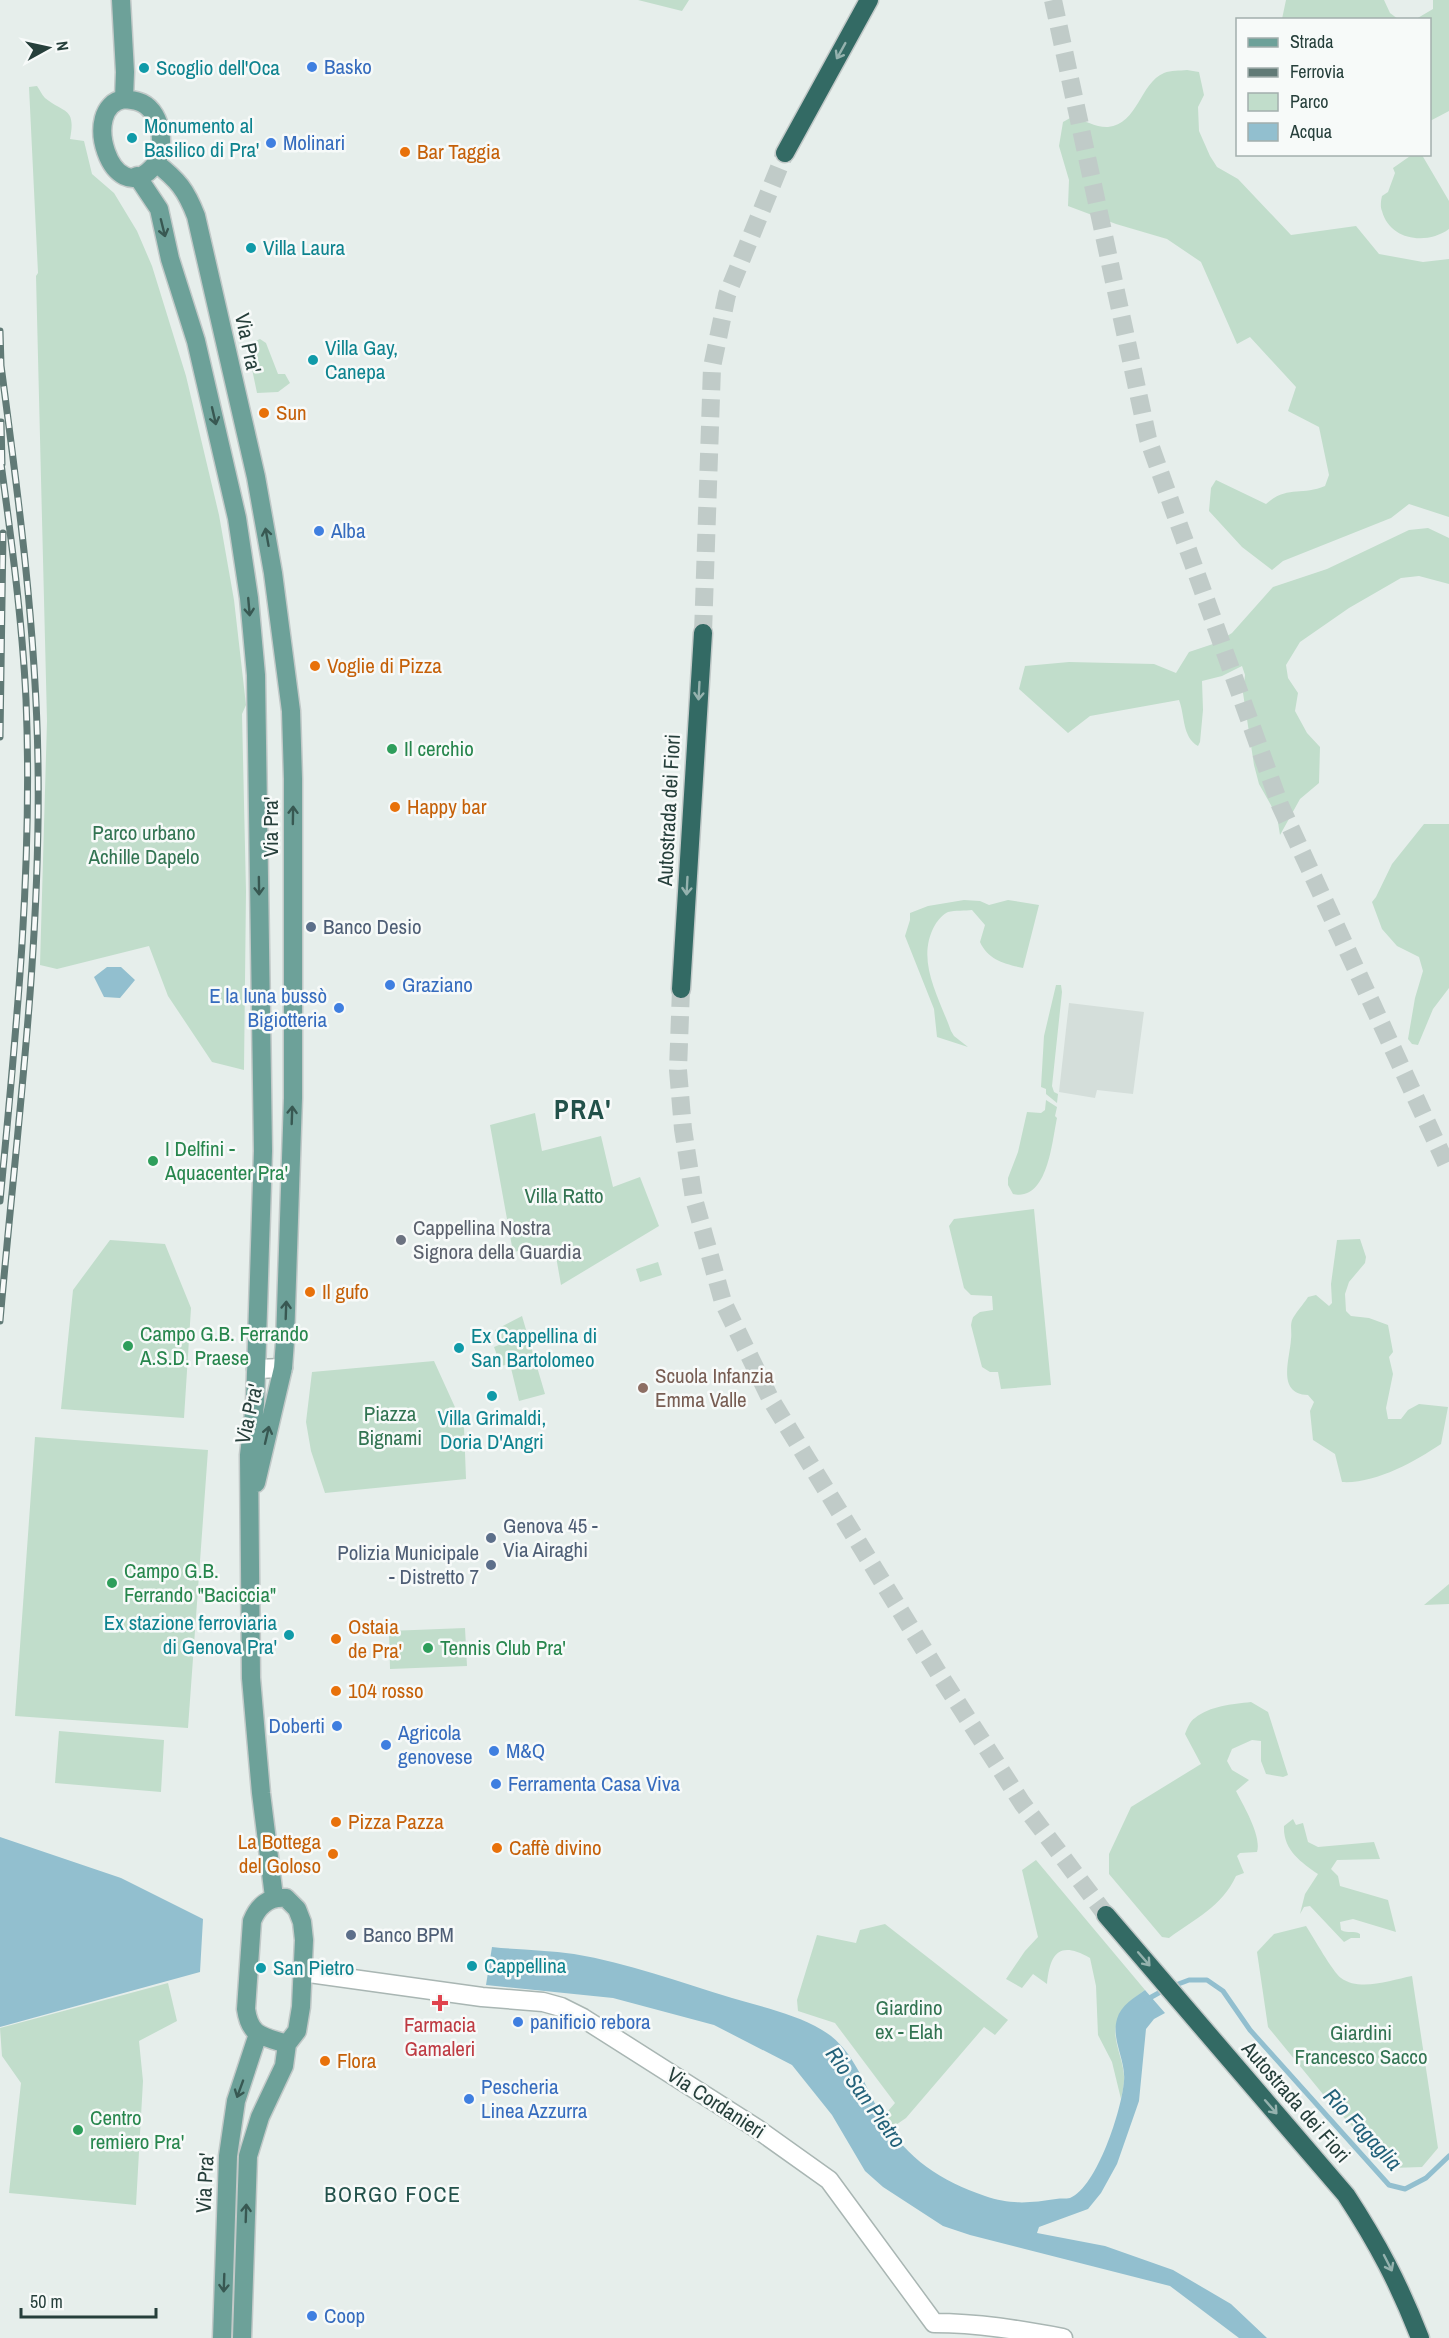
<svg xmlns="http://www.w3.org/2000/svg" width="1449" height="2338" font-family="'Archivo Narrow',sans-serif">
<style>
.built{fill:#d4deda}
.green{fill:#c1ddcb}
.water{fill:#92bfcf}
.lines{fill:none;stroke-linecap:round;stroke-linejoin:round}
.stream{stroke:#92bfcf;stroke-width:5}
.highway-tunnel{stroke:#c0cbc8;stroke-width:18;stroke-dasharray:18 9;stroke-linecap:butt}
.minor-casing{stroke:#a9b6b3;stroke-width:21}
.major-casing{stroke:#c2c9c8;stroke-width:21}
.highway-casing{stroke:#c2c9c8;stroke-width:21}
.minor{stroke:#fff;stroke-width:18}
.major{stroke:#6da199;stroke-width:18}
.highway{stroke:#336a64;stroke-width:18}
.rail-casing{stroke:#617a76;stroke-width:7}
.rail{stroke:#f7faf9;stroke-width:4.5;stroke-dasharray:14;stroke-linecap:butt}
.oneway{stroke:#95b2ae}
.oneway2{stroke:#385852}
.shop-dot{fill:#3f7fe0;stroke:#f7faf9;stroke-width:2}
.culture-dot{fill:#0f9aa8;stroke:#f7faf9;stroke-width:2}
.food-dot{fill:#e8710a;stroke:#f7faf9;stroke-width:2}
.leisure-dot{fill:#2e9e5b;stroke:#f7faf9;stroke-width:2}
.service-dot{fill:#5c6f8a;stroke:#f7faf9;stroke-width:2}
.worship-dot{fill:#6b7280;stroke:#f7faf9;stroke-width:2}
.education-dot{fill:#8d6e63;stroke:#f7faf9;stroke-width:2}
.health-dot{fill:#e0444e;stroke:#f7faf9;stroke-width:2}
.labels{text-anchor:middle;stroke-width:5;stroke-linejoin:round;paint-order:stroke}
.shop-label{font-size:21px;fill:#366cbe;stroke:#f7faf9;text-anchor:start}
.culture-label{font-size:21px;fill:#0d838f;stroke:#f7faf9;text-anchor:start}
.food-label{font-size:21px;fill:#c56008;stroke:#f7faf9;text-anchor:start}
.street-label{font-size:21px;fill:#263f3b;stroke:#f7faf9}
.leisure-label{font-size:21px;fill:#27864d;stroke:#f7faf9;text-anchor:start}
.park-label{font-size:21px;fill:#327452;stroke:#f7faf9}
.service-label{font-size:21px;fill:#4e5e75;stroke:#f7faf9;text-anchor:start}
.worship-label{font-size:21px;fill:#5b616d;stroke:#f7faf9;text-anchor:start}
.education-label{font-size:21px;fill:#785e54;stroke:#f7faf9;text-anchor:start}
.health-label{font-size:21px;fill:#be3a42;stroke:#f7faf9}
.water-label{font-size:22px;font-style:italic;fill:#226179;stroke:#f7faf9}
.neighbourhood-label{font-size:22px;letter-spacing:1.5px;fill:#22514a;stroke:#f7faf9}
.district-label{font-size:27px;font-weight:bold;letter-spacing:1.5px;fill:#22514a;stroke:#f7faf9}
</style>
<rect width="100%" height="100%" fill="#e6eeeb"/>
<!-- built -->
<path class="built" d="M1069 1003 1144 1012 1133 1094 1097 1090 1095 1098 1059 1092Z"/>
<!-- green -->
<path class="green" d="M638 0H689L682 11Z
M1286 0H1384L1390 13 1398 19H1282Z
M1433 0H1449V111L1430 121V20L1416 19 1433 9Z
M1187 70 1199 72 1204 95 1198 107 1199 131 1210 156 1217 167 1238 179 1291 235 1356 226 1379 254 1423 262 1449 259V517L1409 504 1391 518 1283 561 1272 570 1242 547 1209 511 1211 488 1216 480 1266 504C1287 485 1302 496 1325 486L1329 475 1319 427 1288 411 1296 387 1250 337 1237 344 1201 262 1167 239 1116 224 1068 206 1069 180 1059 146 1063 122 1072 117C1083 120 1098 128 1108 127 1138 124 1140 83 1164 73 1171 70 1180 71 1187 70Z
M37 86C40 90 42 95 45 98 65 114 76 107 70 139L84 141 92 174 114 193 137 231 152 266 186 376 219 515 234 600 246 705 242 714 246 891 244 1070 212 1062 168 996 149 946 57 969 40 965 47 721 36 276 38 273 29 87Z
M1413 154 1422 155 1449 201V229C1427 245 1390 241 1382 211 1380 207 1381 200 1382 196L1388 192 1395 173 1393 168Z
M260 339 266 343 278 374H285L290 383 278 392 257 393 247 345Z
M1428 528 1449 538V584L1419 576 1401 578 1349 608 1300 642 1286 665 1288 678 1298 693 1295 711 1307 733 1320 747 1319 783 1300 799 1280 835 1277 816 1259 784 1254 765 1243 693 1245 675 1242 666 1222 676 1202 681 1203 710 1200 742 1198 746C1182 737 1185 715 1179 700L1090 716 1068 733 1019 689 1025 666 1069 662 1154 664 1176 673 1189 652 1216 643 1232 633 1273 587 1327 569 1409 530Z
M1424 824H1449V988L1433 1009 1418 1045 1412 1044 1408 1039 1415 998 1423 971 1419 957 1397 946 1382 929 1372 902 1376 897 1392 864Z
M964 900 980 901 989 905 1008 900 1039 905 1023 968C1005 964 988 960 980 942L985 925 972 910C965 911 955 910 948 912 943 914 938 920 935 925 915 960 939 997 951 1031L954 1036 968 1047 937 1037 934 1009 905 936 910 920V913L928 906Z
M1056 985H1061L1062 992 1052 1086 1054 1092 1058 1094 1057 1103 1046 1094V1089L1041 1087 1044 1036Z
M1046 1100 1057 1107 1055 1116 1057 1118C1052 1141 1048 1202 1013 1194L1008 1185V1178L1018 1152 1027 1112 1041 1113 1045 1110Z
M535 1113 542 1151 601 1136 613 1187 640 1177 659 1226 561 1285 554 1245 513 1252 490 1125Z
M1034 1209 1051 1385 1001 1389 998 1372H990L982 1367 971 1325 973 1317 980 1312 993 1310 992 1296 971 1295 964 1288 949 1226 954 1219Z
M1360 1239 1366 1257 1365 1263 1349 1282 1345 1294 1346 1311 1351 1316 1369 1318 1388 1325 1393 1352 1389 1357 1393 1374 1386 1408 1388 1419H1401L1408 1410 1419 1404 1448 1407 1441 1444C1414 1462 1375 1484 1342 1482L1335 1454 1313 1440 1310 1411 1314 1402 1308 1395C1276 1394 1290 1359 1291 1339 1292 1333 1290 1326 1292 1320 1296 1312 1303 1305 1308 1297L1316 1295 1329 1306 1332 1303 1331 1284 1337 1240Z
M110 1240 165 1244 191 1308 184 1418 61 1409 73 1290Z
M658 1262 662 1275 640 1282 636 1269Z
M522 1316 545 1394 519 1401 510 1364 501 1366 494 1347 499 1345 495 1330Z
M434 1361 464 1427 466 1479 325 1493 311 1451 306 1422 312 1372Z
M35 1437 208 1450 188 1728 15 1716Z
M1449 1584V1604L1424 1605Z
M465 1628 467 1666 390 1669 389 1631Z
M1251 1702 1268 1712 1288 1775 1283 1777 1266 1774 1261 1761V1741L1252 1740 1232 1749 1227 1761 1232 1770 1249 1780 1236 1791C1243 1805 1262 1836 1257 1852L1240 1853 1237 1856 1244 1873 1236 1876C1222 1907 1194 1919 1169 1938L1162 1937 1109 1874V1854L1131 1807 1201 1764 1185 1734C1187 1729 1190 1721 1195 1718 1210 1706 1232 1704 1251 1702Z
M59 1731 164 1740 161 1792 55 1783Z
M1293 1819 1296 1825 1303 1823 1308 1842 1318 1847 1374 1842 1380 1859 1337 1860 1331 1869 1338 1876 1340 1886 1388 1900 1396 1932 1353 1919 1340 1922 1341 1930C1348 1934 1354 1930 1360 1934V1938H1351L1344 1942 1310 1906 1304 1907 1300 1914 1305 1894 1318 1874C1301 1862 1283 1850 1284 1826Z
M1036 1860 1145 1990C1129 2001 1112 2018 1116 2039 1118 2053 1125 2067 1124 2081 1124 2087 1122 2093 1121 2099L1112 2062 1098 2035 1096 1986 1090 1958C1060 1941 1050 1952 1047 1984L1033 1974 1022 1988 1006 1979 1025 1951 1038 1937 1022 1870Z
M885 1924 1008 2020 995 2035 984 2027 906 2118 890 2129 882 2118 895 2103 835 2023 798 2011 797 2000 817 1935 856 1943 860 1930Z
M1306 1926C1314 1938 1332 1971 1341 1978 1360 1992 1391 1980 1412 1976L1438 2148 1422 2167 1392 2168 1331 2104 1268 2027 1257 1952 1274 1934Z
M168 1983 177 2021 139 2041 143 2081 136 2205 9 2193 21 2083 2 2056 0 2028Z"/>
<!-- water -->
<path class="water" d="M107 967H121L135 980 120 998 104 997 94 977Z
M0 1837 121 1878 203 1919 200 1972 0 2027Z
M492 1947C519 1950 547 1950 574 1954 628 1963 680 1982 732 1998 762 2007 795 2014 822 2030 855 2049 864 2087 883 2118 907 2159 941 2181 985 2196 1011 2205 1030 2203 1056 2199 1061 2198 1066 2199 1070 2198 1097 2187 1122 2109 1124 2081 1126 2060 1111 2040 1117 2019 1121 2005 1134 1998 1145 1990L1165 2013 1154 2019 1146 2029 1139 2101 1117 2164 1101 2193 1088 2209 1039 2227 1037 2233 1105 2246 1173 2270 1231 2304 1267 2338H1239L1170 2286 970 2235 943 2226 883 2187 865 2171 832 2115 792 2065 714 2025 613 1998 486 1985Z"/>
<g class="lines">
<!-- stream -->
<path class="stream" d="M1173 1986 1189 1980H1207L1223 1991 1250 2030 1389 2185 1405 2189 1426 2178 1449 2156
M1146 2000 1164 1990"/>
<!-- highway-tunnel -->
<path class="highway-tunnel" d="M1053 0 1148 439 1280 805 1449 1170
M703 633 712 367 727 295 785 153
M681 989 678 1070 683 1129 694 1199 723 1302 771 1400 939 1674 1022 1803 1106 1915"/>
<!-- minor casing -->
<g class="minor-casing">
<path id="minor" d="M256 1369 283 1368
M302 1972 482 1997 543 2002 561 2007 583 2018 756 2128 829 2180 934 2323C978 2323 1020 2330 1063 2338"/>
</g>
<!-- major casing -->
<g class="major-casing">
<path id="major" d="M121 0 125 72 124 99
M124 99C130 100 136 100 142 103 163 113 167 152 152 168 112 210 79 106 124 99Z
M156 163C178 180 186 190 196 216L256 477 273 573 291 711 293 779V1098L285 1341 283 1368 256 1483
M137 176 159 209 170 259 196 341 237 518 249 598 256 675 263 1151 255 1404 249 1455 251 1678 261 1793 274 1897
M222 2338 228 2156 236 2101 258 2034
M242 2338 248 2156 260 2117 284 2066 287 2044 297 2031 301 2007 304 1940 302 1922 297 1909 286 1898C269 1896 258 1906 252 1921L246 2009C250 2037 263 2036 287 2044"/>
</g>
<!-- highway casing -->
<g class="highway-casing">
<path id="highway" d="M785 153 869 0
M681 989 703 633
M1106 1915 1346 2195C1378 2244 1399 2284 1420 2338"/>
</g>
<!-- minor -->
<use href="#minor" class="minor"/>
<!-- major -->
<use href="#major" class="major"/>
<!-- highway -->
<use href="#highway" class="highway"/>
<!-- rail casing -->
<g class="rail-casing">
<path id="rail" d="M0 331 1 365
M1 422 2 464
M0 456C11 537 22 618 26 699 33 866 16 1034 0 1201
M0 737 3 533
M0 1321C16 1136 41 950 38 764 36 628 18 493 0 358"/>
</g>
<!-- rail -->
<use href="#rail" class="rail"/>
</g>
<!-- one-way arrows -->
<defs><path id="oneway-shaft" d="M-6 0H5M1.5-3L5.5 0L1.5 3" fill="none" stroke-width="1.6" stroke-linecap="round" stroke-linejoin="round" transform="scale(1.5)"/></defs>
<g class="oneway">
<use href="#oneway-shaft" transform="translate(841 51) rotate(119)"/>
<use href="#oneway-shaft" transform="translate(699 691) rotate(93)"/>
<use href="#oneway-shaft" transform="translate(687 886) rotate(93)"/>
<use href="#oneway-shaft" transform="translate(1144 1959) rotate(49)"/>
<use href="#oneway-shaft" transform="translate(1271 2107) rotate(49)"/>
<use href="#oneway-shaft" transform="translate(1388 2263) rotate(63)"/>
</g>
<g class="oneway2">
<use href="#oneway-shaft" transform="translate(163 228) rotate(76)"/>
<use href="#oneway-shaft" transform="translate(214 416) rotate(77)"/>
<use href="#oneway-shaft" transform="translate(267 537) rotate(-100)"/>
<use href="#oneway-shaft" transform="translate(249 607) rotate(85)"/>
<use href="#oneway-shaft" transform="translate(293 815) rotate(-89)"/>
<use href="#oneway-shaft" transform="translate(259 886) rotate(89)"/>
<use href="#oneway-shaft" transform="translate(292 1115) rotate(-88)"/>
<use href="#oneway-shaft" transform="translate(286 1310) rotate(-88)"/>
<use href="#oneway-shaft" transform="translate(267 1435) rotate(-77)"/>
<use href="#oneway-shaft" transform="translate(240 2089) rotate(110)"/>
<use href="#oneway-shaft" transform="translate(246 2213) rotate(-88)"/>
<use href="#oneway-shaft" transform="translate(224 2283) rotate(92)"/>
</g>
<!-- markers -->
<g class="shop-dot">
<circle cx="312" cy="67" r="6"/>
<circle cx="271" cy="143" r="6"/>
<circle cx="319" cy="531" r="6"/>
<circle cx="390" cy="985" r="6"/>
<circle cx="339" cy="1008" r="6"/>
<circle cx="337" cy="1726" r="6"/>
<circle cx="386" cy="1745" r="6"/>
<circle cx="494" cy="1751" r="6"/>
<circle cx="496" cy="1784" r="6"/>
<circle cx="518" cy="2022" r="6"/>
<circle cx="469" cy="2099" r="6"/>
<circle cx="312" cy="2316" r="6"/>
</g>
<g class="culture-dot">
<circle cx="144" cy="68" r="6"/>
<circle cx="132" cy="138" r="6"/>
<circle cx="251" cy="248" r="6"/>
<circle cx="313" cy="360" r="6"/>
<circle cx="459" cy="1348" r="6"/>
<circle cx="492" cy="1396" r="6"/>
<circle cx="289" cy="1635" r="6"/>
<circle cx="472" cy="1966" r="6"/>
<circle cx="261" cy="1968" r="6"/>
</g>
<g class="food-dot">
<circle cx="405" cy="152" r="6"/>
<circle cx="264" cy="413" r="6"/>
<circle cx="315" cy="666" r="6"/>
<circle cx="395" cy="807" r="6"/>
<circle cx="310" cy="1292" r="6"/>
<circle cx="336" cy="1639" r="6"/>
<circle cx="336" cy="1691" r="6"/>
<circle cx="336" cy="1822" r="6"/>
<circle cx="497" cy="1848" r="6"/>
<circle cx="333" cy="1854" r="6"/>
<circle cx="325" cy="2061" r="6"/>
</g>
<g class="leisure-dot">
<circle cx="392" cy="749" r="6"/>
<circle cx="153" cy="1161" r="6"/>
<circle cx="128" cy="1346" r="6"/>
<circle cx="112" cy="1583" r="6"/>
<circle cx="428" cy="1648" r="6"/>
<circle cx="78" cy="2130" r="6"/>
</g>
<g class="service-dot">
<circle cx="311" cy="927" r="6"/>
<circle cx="491" cy="1538" r="6"/>
<circle cx="491" cy="1565" r="6"/>
<circle cx="351" cy="1935" r="6"/>
</g>
<circle class="worship-dot" cx="401" cy="1240" r="6"/>
<circle class="education-dot" cx="643" cy="1388" r="6"/>
<path class="health-dot" d="M437 1994h6v6h6v6h-6v6h-6v-6h-6v-6h6z"/>
<g class="labels">
<!-- shop labels -->
<g class="shop-label">
<text x="324" y="74">Basko</text>
<text x="283" y="150">Molinari</text>
<text x="331" y="538">Alba</text>
<text x="402" y="992">Graziano</text>
<text x="327" y="1003" text-anchor="end">E la luna bussò<tspan x="327" dy="24">Bigiotteria</tspan></text>
<text x="325" y="1733" text-anchor="end">Doberti</text>
<text x="398" y="1740">Agricola<tspan x="398" dy="24">genovese</tspan></text>
<text x="506" y="1758">M&amp;Q</text>
<text x="508" y="1791">Ferramenta Casa Viva</text>
<text x="530" y="2029">panificio rebora</text>
<text x="481" y="2094">Pescheria<tspan x="481" dy="24">Linea Azzurra</tspan></text>
<text x="324" y="2323">Coop</text>
</g>
<!-- culture labels -->
<g class="culture-label">
<text x="156" y="75">Scoglio dell'Oca</text>
<text x="144" y="133">Monumento al<tspan x="144" dy="24">Basilico di Pra'</tspan></text>
<text x="263" y="255">Villa Laura</text>
<text x="325" y="355">Villa Gay,<tspan x="325" dy="24">Canepa</tspan></text>
<text x="471" y="1343">Ex Cappellina di<tspan x="471" dy="24">San Bartolomeo</tspan></text>
<text x="492" y="1425" text-anchor="middle">Villa Grimaldi,<tspan x="492" dy="24">Doria D'Angri</tspan></text>
<text x="277" y="1630" text-anchor="end">Ex stazione ferroviaria<tspan x="277" dy="24">di Genova Pra'</tspan></text>
<text x="484" y="1973">Cappellina</text>
<text x="273" y="1975">San Pietro</text>
</g>
<!-- food labels -->
<g class="food-label">
<text x="417" y="159">Bar Taggia</text>
<text x="276" y="420">Sun</text>
<text x="327" y="673">Voglie di Pizza</text>
<text x="407" y="814">Happy bar</text>
<text x="322" y="1299">Il gufo</text>
<text x="348" y="1634">Ostaia<tspan x="348" dy="24">de Pra'</tspan></text>
<text x="348" y="1698">104 rosso</text>
<text x="348" y="1829">Pizza Pazza</text>
<text x="321" y="1849" text-anchor="end">La Bottega<tspan x="321" dy="24">del Goloso</tspan></text>
<text x="509" y="1855">Caffè divino</text>
<text x="337" y="2068">Flora</text>
</g>
<!-- street labels -->
<g class="street-label">
<text transform="translate(248 343) rotate(78)" y="7">Via Pra'</text>
<text transform="translate(669 810) rotate(-87)" y="7">Autostrada dei Fiori</text>
<text transform="translate(271 827) rotate(-90)" y="7">Via Pra'</text>
<text transform="translate(249 1414) rotate(-77)" y="7">Via Pra'</text>
<text transform="translate(1296 2102) rotate(49)" y="7">Autostrada dei Fiori</text>
<text transform="translate(716 2103) rotate(33)" y="7">Via Cordanieri</text>
<text transform="translate(205 2183) rotate(-87)" y="7">Via Pra'</text>
</g>
<!-- leisure labels -->
<g class="leisure-label">
<text x="404" y="756">Il cerchio</text>
<text x="165" y="1156">I Delfini -<tspan x="165" dy="24">Aquacenter Pra'</tspan></text>
<text x="140" y="1341">Campo G.B. Ferrando<tspan x="140" dy="24">A.S.D. Praese</tspan></text>
<text x="124" y="1578">Campo G.B.<tspan x="124" dy="24">Ferrando "Baciccia"</tspan></text>
<text x="440" y="1655">Tennis Club Pra'</text>
<text x="90" y="2125">Centro<tspan x="90" dy="24">remiero Pra'</tspan></text>
</g>
<!-- park labels -->
<g class="park-label">
<text x="144" y="840">Parco urbano<tspan x="144" dy="24">Achille Dapelo</tspan></text>
<text x="564" y="1203">Villa Ratto</text>
<text x="390" y="1421">Piazza<tspan x="390" dy="24">Bignami</tspan></text>
<text x="909" y="2015">Giardino<tspan x="909" dy="24">ex - Elah</tspan></text>
<text x="1361" y="2040">Giardini<tspan x="1361" dy="24">Francesco Sacco</tspan></text>
</g>
<!-- service labels -->
<g class="service-label">
<text x="323" y="934">Banco Desio</text>
<text x="503" y="1533">Genova 45 -<tspan x="503" dy="24">Via Airaghi</tspan></text>
<text x="479" y="1560" text-anchor="end">Polizia Municipale<tspan x="479" dy="24">- Distretto 7</tspan></text>
<text x="363" y="1942">Banco BPM</text>
</g>
<!-- worship labels -->
<g class="worship-label">
<text x="413" y="1235">Cappellina Nostra<tspan x="413" dy="24">Signora della Guardia</tspan></text>
</g>
<!-- education labels -->
<g class="education-label">
<text x="655" y="1383">Scuola Infanzia<tspan x="655" dy="24">Emma Valle</tspan></text>
</g>
<!-- health labels -->
<g class="health-label">
<text x="440" y="2032">Farmacia<tspan x="440" dy="24">Gamaleri</tspan></text>
</g>
<!-- water labels -->
<g class="water-label">
<text transform="translate(866 2097) rotate(54)" y="8">Rio San Pietro</text>
<text transform="translate(1363 2129) rotate(47)" y="8">Rio Fagaglia</text>
</g>
<!-- neighbourhood labels -->
<g class="neighbourhood-label">
<text x="393" y="2202">BORGO FOCE</text>
</g>
<!-- district labels -->
<g class="district-label">
<text x="583" y="1119">PRA'</text>
</g>
</g>
<!-- legend -->
<rect x="1236" y="18" width="195" height="138" fill="#f7faf9" stroke="#a3afad" stroke-width="1.5"/>
<rect x="1248" y="38" width="30" height="9" fill="#6da199" stroke="#a3afad" stroke-width="1.5"/>
<text x="1290" y="48" font-size="18" fill="#263f3b">Strada</text>
<rect x="1248" y="68" width="30" height="9" fill="#617a76" stroke="#a3afad" stroke-width="1.5"/>
<text x="1290" y="78" font-size="18" fill="#263f3b">Ferrovia</text>
<rect x="1248" y="93" width="30" height="18" fill="#c1ddcb" stroke="#a3afad" stroke-width="1.5"/>
<text x="1290" y="108" font-size="18" fill="#263f3b">Parco</text>
<rect x="1248" y="123" width="30" height="18" fill="#92bfcf" stroke="#a3afad" stroke-width="1.5"/>
<text x="1290" y="138" font-size="18" fill="#263f3b">Acqua</text>
<!-- north arrow -->
<g transform="translate(48 48) rotate(82)" stroke="#f7faf9" stroke-width="4.5" paint-order="stroke">
<path d="M0-4.5L10 22L0 15L-10 22Z" fill="#263f3b"/>
<text y="-9" font-size="16" font-weight="bold" text-anchor="middle" fill="#263f3b">N</text>
</g>
<!-- scale -->
<path d="M21 2308v9h135v-9" fill="none" stroke="#263f3b" stroke-width="3"/>
<text x="30" y="2308" font-size="18" fill="#263f3b" stroke="#f7faf9" stroke-width="4.5" paint-order="stroke">50 m</text>
</svg>
